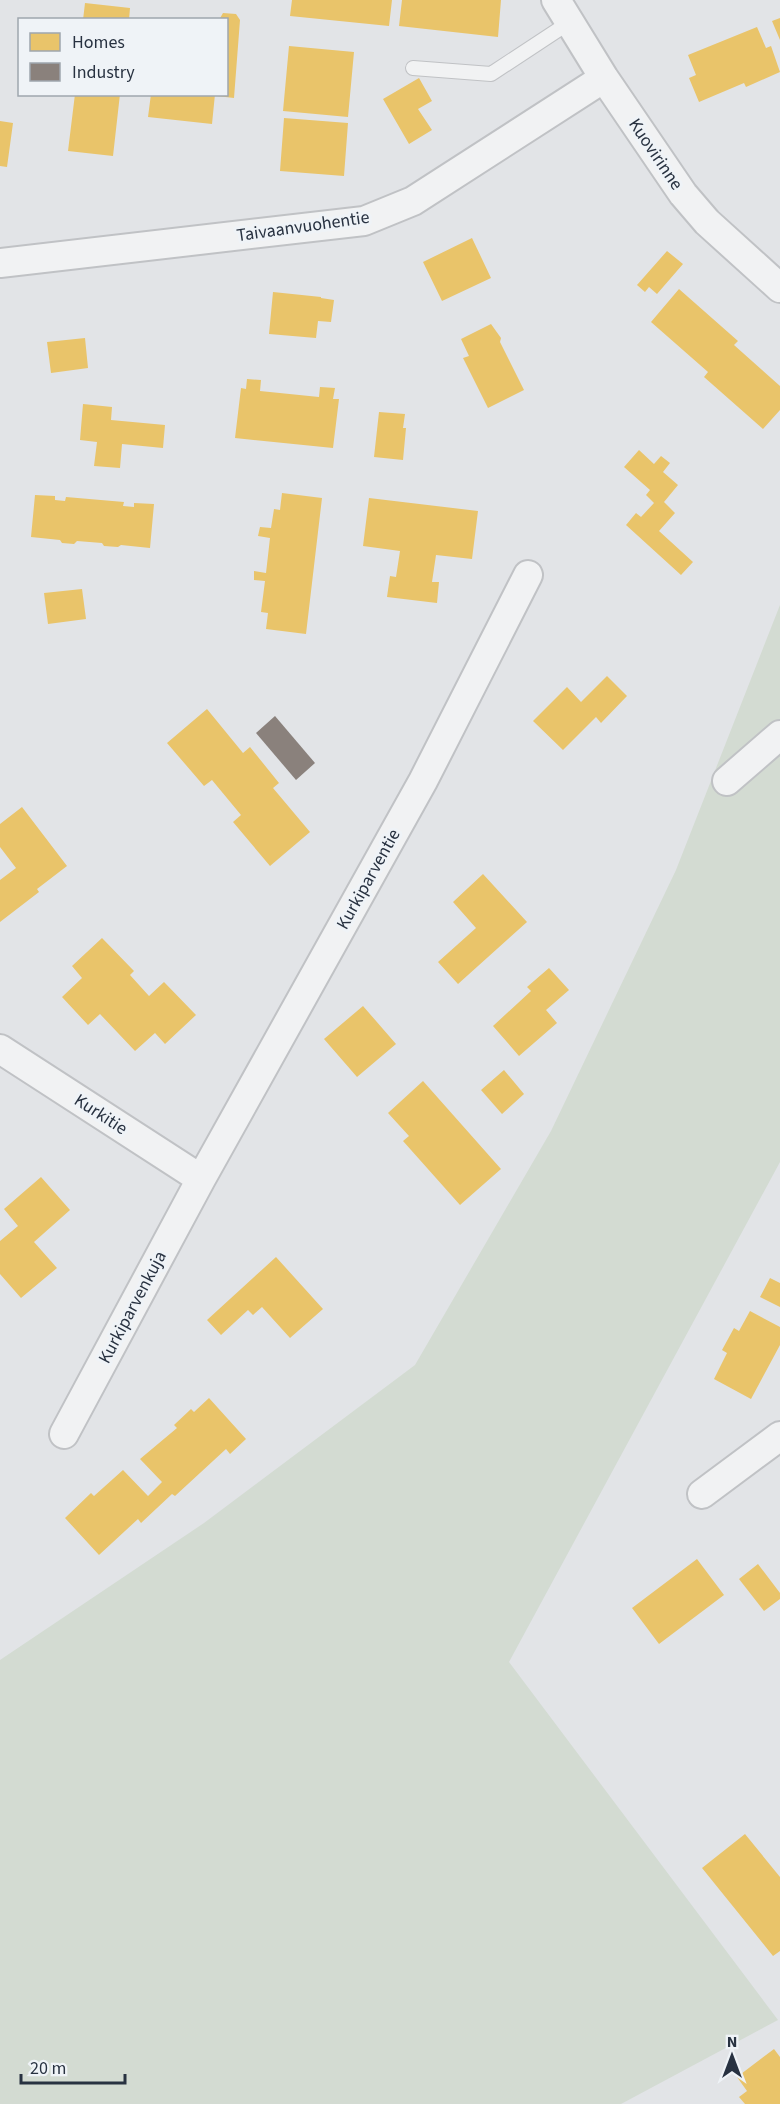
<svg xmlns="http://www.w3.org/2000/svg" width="780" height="2104" font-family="'Source Sans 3',sans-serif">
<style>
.green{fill:#d3dbd2}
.homes{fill:#e9c46a}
.industry{fill:#8a817c}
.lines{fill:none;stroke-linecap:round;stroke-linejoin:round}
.service-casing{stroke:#c0c2c5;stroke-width:16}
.minor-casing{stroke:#c0c2c5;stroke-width:32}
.service{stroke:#f1f2f3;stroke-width:14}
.minor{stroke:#f1f2f3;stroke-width:28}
.labels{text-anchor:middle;stroke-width:6;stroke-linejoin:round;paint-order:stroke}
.street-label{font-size:18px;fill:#283241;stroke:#eff3f7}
</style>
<rect width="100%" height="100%" fill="#e2e4e7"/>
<!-- green -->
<path class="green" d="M780 605V1162L509 1662 778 2020 621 2104H0V1660L204 1523 415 1365 551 1131 676 870Z"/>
<!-- homes -->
<path class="homes" d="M292 0H392L389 26 290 16Z
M402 0H501L498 37 399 26Z
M85 3 130 8 129 20H83Z
M223 13 236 14 240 20 234 98 217 96V94H226V20H219Z
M780 18V40L772 21Z
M757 27 766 48 771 46 780 72 746 87 744 83 699 102 689 78 696 75 688 55Z
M289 46 354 52 348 117 283 111Z
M419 78 432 101 418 109 432 130 409 144 383 99Z
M75 94H120L113 156 68 151Z
M151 94H215L212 124 148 117Z
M284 118 348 123 344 176 280 171Z
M0 121 13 123 7 167 0 166Z
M472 238 491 278 442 301 423 262Z
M667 251 683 264 657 294 649 287 645 292 637 285Z
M679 289 738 341 734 345 780 386V410L763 429 704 377 708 372 651 322Z
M273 292 321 297V298L334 300 331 322 318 321 316 338 269 334Z
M491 324 501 338 500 342 524 390 488 408 463 358 469 356 461 339Z
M85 338 88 368 51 373 47 342Z
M247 379 261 380 260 391 319 397 320 387 335 388 333 399H339L333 448 235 438 241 388 246 389Z
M83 404 112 407 111 420 165 425 163 448 122 444 120 468 94 466 97 442 80 440Z
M379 412 405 414 403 428H406L403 460 374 457Z
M639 450 654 464 661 456 670 463 663 472 678 485 664 502 675 513 659 531 693 562 681 575 626 525 636 513 641 517 654 503 646 495 650 490 624 467Z
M282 493 322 498 306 634 266 629 268 613 261 612 265 581 254 580V571L266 573 270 538 258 536 260 527 271 528 274 509 280 510Z
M35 495 55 496V500L65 501 66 497 124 502 123 506 134 507V503L154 504 150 548 121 545 118 547 104 546 102 543 77 541 74 544 62 543 60 540 31 537Z
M369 498 478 511 472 559 436 555 432 582H439L437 603 387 597 390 576 396 577 400 551 363 546Z
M82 589 86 619 48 624 44 593Z
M607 676 627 696 601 723 596 717 563 750 533 721 567 687 581 702Z
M207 709 243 753 250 747 279 783 273 788 310 832 270 866 233 822 241 815 212 780 204 786 167 743Z
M22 807 67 866 37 889 39 892 0 922V880L16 868 0 847V824Z
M483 874 527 922 458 984 438 962 476 928 453 902Z
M102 938 134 971 130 975 149 996 164 982 196 1015 165 1044 155 1033 135 1051 100 1014 88 1025 62 997 82 978 72 966Z
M549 968 569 990 546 1010 557 1023 519 1056 493 1026 531 991 527 987Z
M363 1006 396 1044 357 1077 324 1039Z
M504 1070 524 1094 502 1114 481 1090Z
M423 1081 501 1169 460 1205 403 1141 409 1136 388 1113Z
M41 1177 70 1210 34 1242 57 1268 21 1298 0 1274V1241L18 1226 4 1209Z
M276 1257 323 1309 290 1338 262 1307 253 1315 248 1310 221 1335 207 1320Z
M770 1278 780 1283V1307L760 1297Z
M750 1311 780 1327V1345L751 1399 714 1379 727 1353 722 1350 734 1328 739 1331Z
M209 1398 246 1439 230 1454 226 1449 175 1496 172 1494 141 1523 138 1519 99 1555 65 1518 91 1493 94 1496 123 1470 148 1496 162 1482 140 1459 177 1428 174 1425 191 1409 194 1412Z
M697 1559 724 1595 659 1644 632 1608Z
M758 1564 780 1593V1599L764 1611 739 1579Z
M745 1834 780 1877V1951L773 1956 702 1868Z
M774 2049 780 2057V2104H745L739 2097 747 2091 737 2077Z"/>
<!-- industry -->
<path class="industry" d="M275 716 315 763 296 780 256 733Z"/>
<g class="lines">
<!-- service casing -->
<g class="service-casing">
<path id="service" d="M413 68 491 74 570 22"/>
</g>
<!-- minor casing -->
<g class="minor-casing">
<path id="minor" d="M556 0 604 78 683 194 707 222 780 288
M0 263 364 221 413 201 604 78
M727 781 780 735
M0 1049 201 1179
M64 1434 201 1179 423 781 528 575
M702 1494 780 1436"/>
</g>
<!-- service -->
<use href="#service" class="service"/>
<!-- minor -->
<use href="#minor" class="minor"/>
</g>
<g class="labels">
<!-- street labels -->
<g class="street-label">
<text transform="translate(656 154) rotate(56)" y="6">Kuovirinne</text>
<text transform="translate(303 226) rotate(-8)" y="6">Taivaanvuohentie</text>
<text transform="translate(368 879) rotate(-61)" y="6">Kurkiparventie</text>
<text transform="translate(101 1114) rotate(33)" y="6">Kurkitie</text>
<text transform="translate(132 1307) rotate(-62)" y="6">Kurkiparvenkuja</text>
</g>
</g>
<!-- legend -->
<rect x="18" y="18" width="210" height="78" fill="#eff3f7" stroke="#9fa6ae" stroke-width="1.5"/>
<rect x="30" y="33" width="30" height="18" fill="#e9c46a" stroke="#9fa6ae" stroke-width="1.5"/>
<text x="72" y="48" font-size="18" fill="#283241">Homes</text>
<rect x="30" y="63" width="30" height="18" fill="#8a817c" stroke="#9fa6ae" stroke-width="1.5"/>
<text x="72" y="78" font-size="18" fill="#283241">Industry</text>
<!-- north arrow -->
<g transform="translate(732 2056)" stroke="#eff3f7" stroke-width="4.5" paint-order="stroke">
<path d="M0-4.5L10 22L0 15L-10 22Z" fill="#283241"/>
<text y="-9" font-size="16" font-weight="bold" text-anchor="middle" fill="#283241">N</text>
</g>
<!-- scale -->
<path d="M21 2074v9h104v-9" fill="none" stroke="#283241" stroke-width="3"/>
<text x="30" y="2074" font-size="18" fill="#283241" stroke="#eff3f7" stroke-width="4.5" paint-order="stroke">20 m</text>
</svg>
